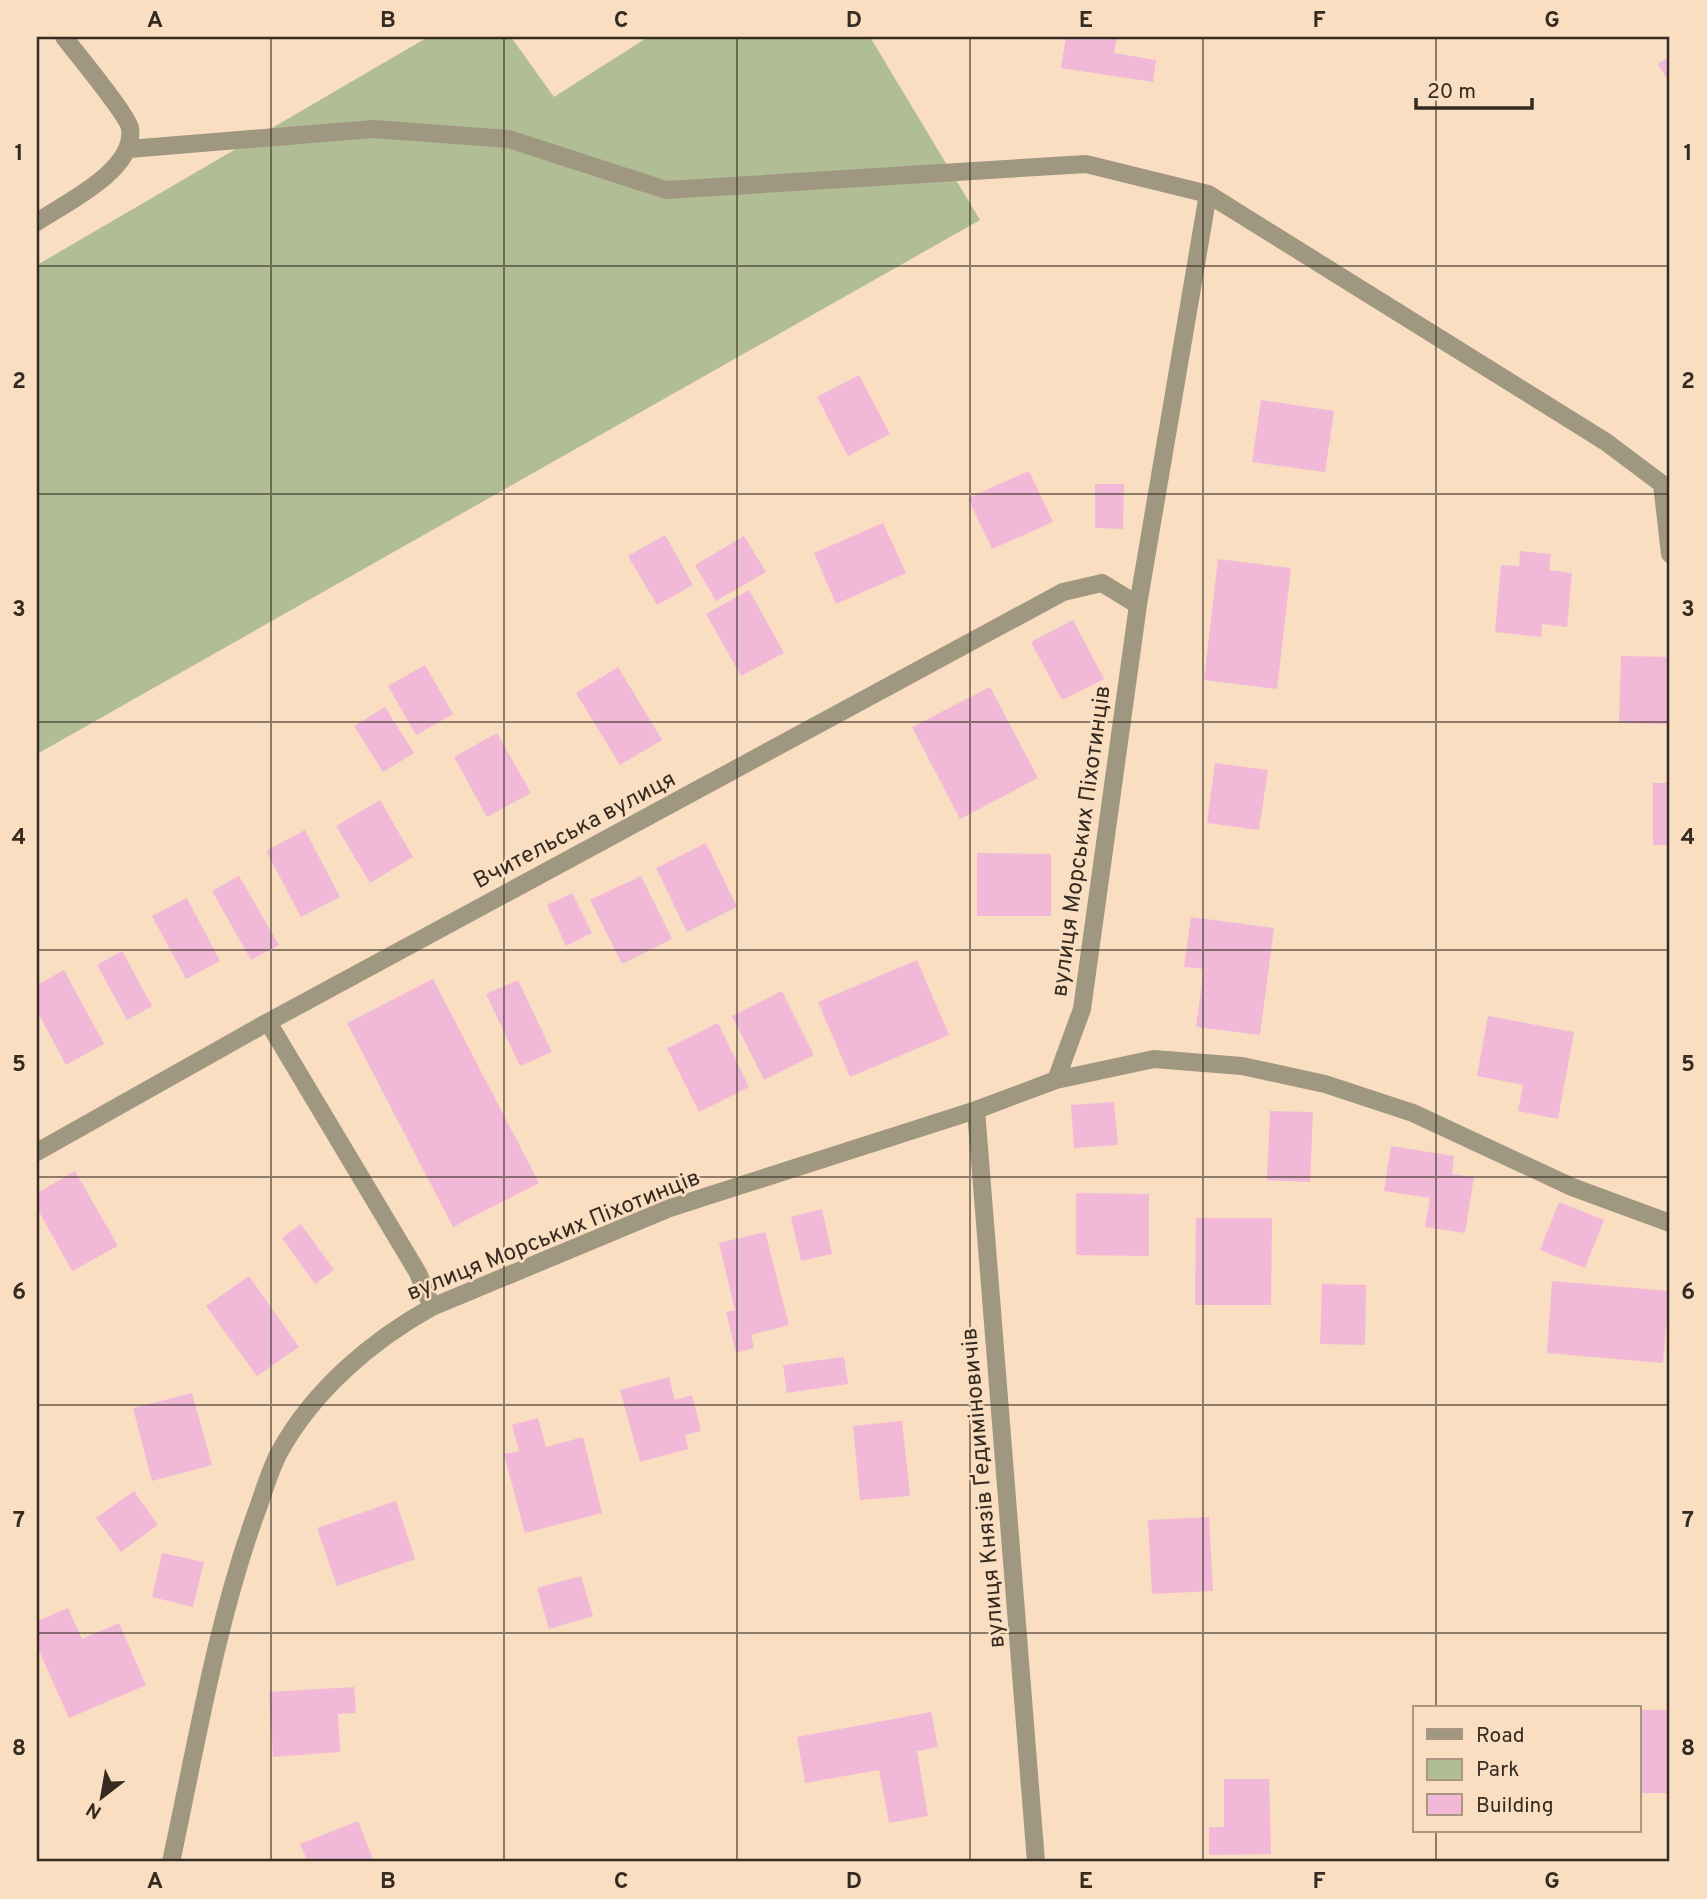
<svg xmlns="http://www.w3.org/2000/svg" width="1707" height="1899" font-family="Overpass,sans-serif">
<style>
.green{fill:#b0bd95}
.building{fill:#f2b8d8}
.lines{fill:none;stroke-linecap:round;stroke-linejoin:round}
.minor{stroke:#a09780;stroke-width:18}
.grid{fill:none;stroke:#362b21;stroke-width:2;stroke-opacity:0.55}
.labels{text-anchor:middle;stroke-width:5;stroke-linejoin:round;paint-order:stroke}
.street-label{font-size:23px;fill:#362b21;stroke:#f9dec2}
.neatline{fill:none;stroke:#362b21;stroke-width:2.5}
.grid-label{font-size:23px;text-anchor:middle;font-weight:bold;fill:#362b21}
</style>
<rect width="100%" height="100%" fill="#f9dec2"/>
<!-- green -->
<path class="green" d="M428 37H511L554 97 648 37H870L980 220 37 754V265Z"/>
<!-- building -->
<path class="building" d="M1066 37H1117L1114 53 1156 60 1153 82 1061 68Z
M1670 56V84L1658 64Z
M859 375 890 434 848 456 817 397Z
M1261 400 1334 411 1325 472 1252 462Z
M1029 471 1053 522 992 549 968 498Z
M1095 484H1124L1123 529 1095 528Z
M883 523 906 573 836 604 814 553Z
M665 535 693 585 657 605 628 556Z
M744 536 766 572 716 601 695 565Z
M1520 551 1551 554 1549 570 1572 573 1567 627 1542 624 1541 637 1495 632 1501 565 1519 566Z
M1218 559 1291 568 1277 689 1204 680Z
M749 590 784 653 741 676 706 614Z
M1073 620 1104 679 1062 700 1031 642Z
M1621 656 1670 657V724L1619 723Z
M425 665 453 714 416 735 388 686Z
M618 667 662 740 620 765 576 693Z
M990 687 1038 778 960 819 912 727Z
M385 707 414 753 383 772 354 726Z
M497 733 531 793 487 817 454 757Z
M1215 763 1268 770 1259 830 1207 823Z
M1653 783H1670V845H1653Z
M380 800 413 857 370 883 336 826Z
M305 830 340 897 301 917 266 851Z
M706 843 737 907 687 932 656 868Z
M977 853 1051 854V916H977Z
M239 876 279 945 251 960 212 891Z
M641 876 672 939 622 964 590 900Z
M572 893 592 933 566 946 547 905Z
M187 898 220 961 186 979 152 916Z
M1191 917 1274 928 1260 1035 1196 1027 1204 969 1184 967Z
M122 951 152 1006 127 1020 97 965Z
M917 960 949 1035 850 1077 818 1002Z
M64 970 104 1044 66 1065 37 1011V985Z
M433 979 539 1183 453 1227 347 1023Z
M518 980 552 1052 520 1066 486 994Z
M782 991 814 1055 764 1080 732 1016Z
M1488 1016 1574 1032 1558 1119 1518 1111 1523 1085 1477 1076Z
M718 1023 749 1087 699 1112 667 1048Z
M1114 1102 1118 1145 1074 1148 1071 1105Z
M1270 1111 1313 1112 1310 1182 1267 1180Z
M1391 1146 1454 1156 1452 1174 1474 1177 1465 1233 1425 1227 1430 1198 1384 1191Z
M75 1171 118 1246 72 1271 37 1208V1193Z
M1076 1193 1149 1194V1256L1076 1255Z
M1559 1202 1604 1220 1585 1268 1540 1250Z
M822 1209 832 1254 801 1261 791 1217Z
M1196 1218H1272L1271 1305H1195Z
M301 1224 334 1270 315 1284 282 1238Z
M765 1232 789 1325 751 1335 754 1348 736 1353 726 1312 735 1310 719 1243Z
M249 1276 299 1347 257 1376 206 1306Z
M1552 1281 1669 1291 1663 1363 1547 1353Z
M1322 1284 1366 1285 1365 1345 1320 1344Z
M844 1357 848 1384 787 1393 783 1365Z
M669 1377 675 1400 692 1395 701 1431 685 1435 688 1449 640 1462 620 1390Z
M192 1393 212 1465 152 1481 133 1408Z
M538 1418 546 1447 583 1437 602 1513 525 1533 504 1454 519 1451 512 1425Z
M902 1421 910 1496 860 1500 853 1426Z
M134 1491 158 1525 121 1552 96 1518Z
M396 1501 415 1559 337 1586 317 1528Z
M1209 1517 1213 1591 1152 1594 1148 1520Z
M162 1553 204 1562 193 1607 152 1597Z
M581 1576 593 1616 549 1629 537 1588Z
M68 1608 82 1639 119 1623 146 1685 69 1718 37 1646V1621Z
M354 1687 356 1713 338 1714 340 1752 273 1757 269 1692Z
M1639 1710H1670V1793H1639Z
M931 1712 938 1747 917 1751 928 1816 889 1823 879 1770 805 1783 797 1737Z
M1224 1779H1269L1271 1854 1209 1855V1827H1224Z
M358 1821 374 1862H308L300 1844Z"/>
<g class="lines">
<!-- minor -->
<path class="minor" d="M129 149 373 129 509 139 666 190 1086 164 1208 194 1606 442 1662 484 1670 554
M37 222C67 202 136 170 130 128 127 114 76 53 64 37
M268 1022 418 1273 432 1307
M1056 1080 1082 1009 1138 605 1208 194
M976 1110 1036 1862
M37 1152 268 1022 1063 592 1102 583 1138 605
M171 1862C196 1747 215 1628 255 1516 263 1495 269 1471 280 1451 314 1390 371 1341 432 1307L670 1208 976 1110 1056 1080 1154 1059 1242 1066 1325 1084 1413 1113 1572 1187 1670 1223"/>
</g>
<!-- grid -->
<path class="grid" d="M271 37V1862M504 37V1862M737 37V1862M970 37V1862M1203 37V1862M1436 37V1708M37 266H1670M37 494H1670M37 722H1670M37 950H1670M37 1177H1670M37 1405H1670M37 1633H1670M1436 1831V1862"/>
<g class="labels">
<!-- street labels -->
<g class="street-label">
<text transform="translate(574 829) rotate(-28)" y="8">Вчительська вулиця</text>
<text transform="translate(1080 841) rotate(-82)" y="8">вулиця Морських Піхотинців</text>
<text transform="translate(553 1234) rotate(-22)" y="8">вулиця Морських Піхотинців</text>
<text transform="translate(982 1488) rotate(-95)" y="8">вулиця Князів Ґедиміновичів</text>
</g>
</g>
<!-- border -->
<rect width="1707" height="1899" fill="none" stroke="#f9dec2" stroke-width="77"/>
<!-- legend -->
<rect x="1413" y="1706" width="228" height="126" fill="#f9dec2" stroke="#ab9682" stroke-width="2"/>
<rect x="1427" y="1729" width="35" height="10" fill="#a09780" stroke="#ab9682" stroke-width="2"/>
<text x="1476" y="1742" font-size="21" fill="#362b21">Road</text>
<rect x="1427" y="1759" width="35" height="21" fill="#b0bd95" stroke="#ab9682" stroke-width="2"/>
<text x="1476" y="1776" font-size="21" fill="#362b21">Park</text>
<rect x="1427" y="1794" width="35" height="21" fill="#f2b8d8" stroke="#ab9682" stroke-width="2"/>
<text x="1476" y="1812" font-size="21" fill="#362b21">Building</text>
<!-- north arrow -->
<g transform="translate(102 1797) rotate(211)" stroke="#f9dec2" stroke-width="5" paint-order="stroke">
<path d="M0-5L12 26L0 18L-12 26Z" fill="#362b21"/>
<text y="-10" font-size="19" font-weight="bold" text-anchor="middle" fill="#362b21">N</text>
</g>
<!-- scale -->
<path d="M1416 98v10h116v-10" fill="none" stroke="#362b21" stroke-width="3.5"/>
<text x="1427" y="98" font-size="21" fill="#362b21" stroke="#f9dec2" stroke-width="5" paint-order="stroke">20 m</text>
<rect x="38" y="38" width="1630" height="1822" class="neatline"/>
<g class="grid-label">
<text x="155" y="27">A</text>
<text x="388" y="27">B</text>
<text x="621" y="27">C</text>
<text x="854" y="27">D</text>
<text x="1086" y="27">E</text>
<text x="1319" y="27">F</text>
<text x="1552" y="27">G</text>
<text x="19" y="160">1</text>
<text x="1688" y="160">1</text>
<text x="19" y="388">2</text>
<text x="1688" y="388">2</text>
<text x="19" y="616">3</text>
<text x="1688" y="616">3</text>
<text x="19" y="844">4</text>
<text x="1688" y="844">4</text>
<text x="19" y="1071">5</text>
<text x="1688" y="1071">5</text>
<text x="19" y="1299">6</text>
<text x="1688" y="1299">6</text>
<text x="19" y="1527">7</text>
<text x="1688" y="1527">7</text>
<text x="19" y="1755">8</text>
<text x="1688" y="1755">8</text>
<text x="155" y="1888">A</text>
<text x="388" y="1888">B</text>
<text x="621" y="1888">C</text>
<text x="854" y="1888">D</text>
<text x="1086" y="1888">E</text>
<text x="1319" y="1888">F</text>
<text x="1552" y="1888">G</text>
</g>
</svg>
